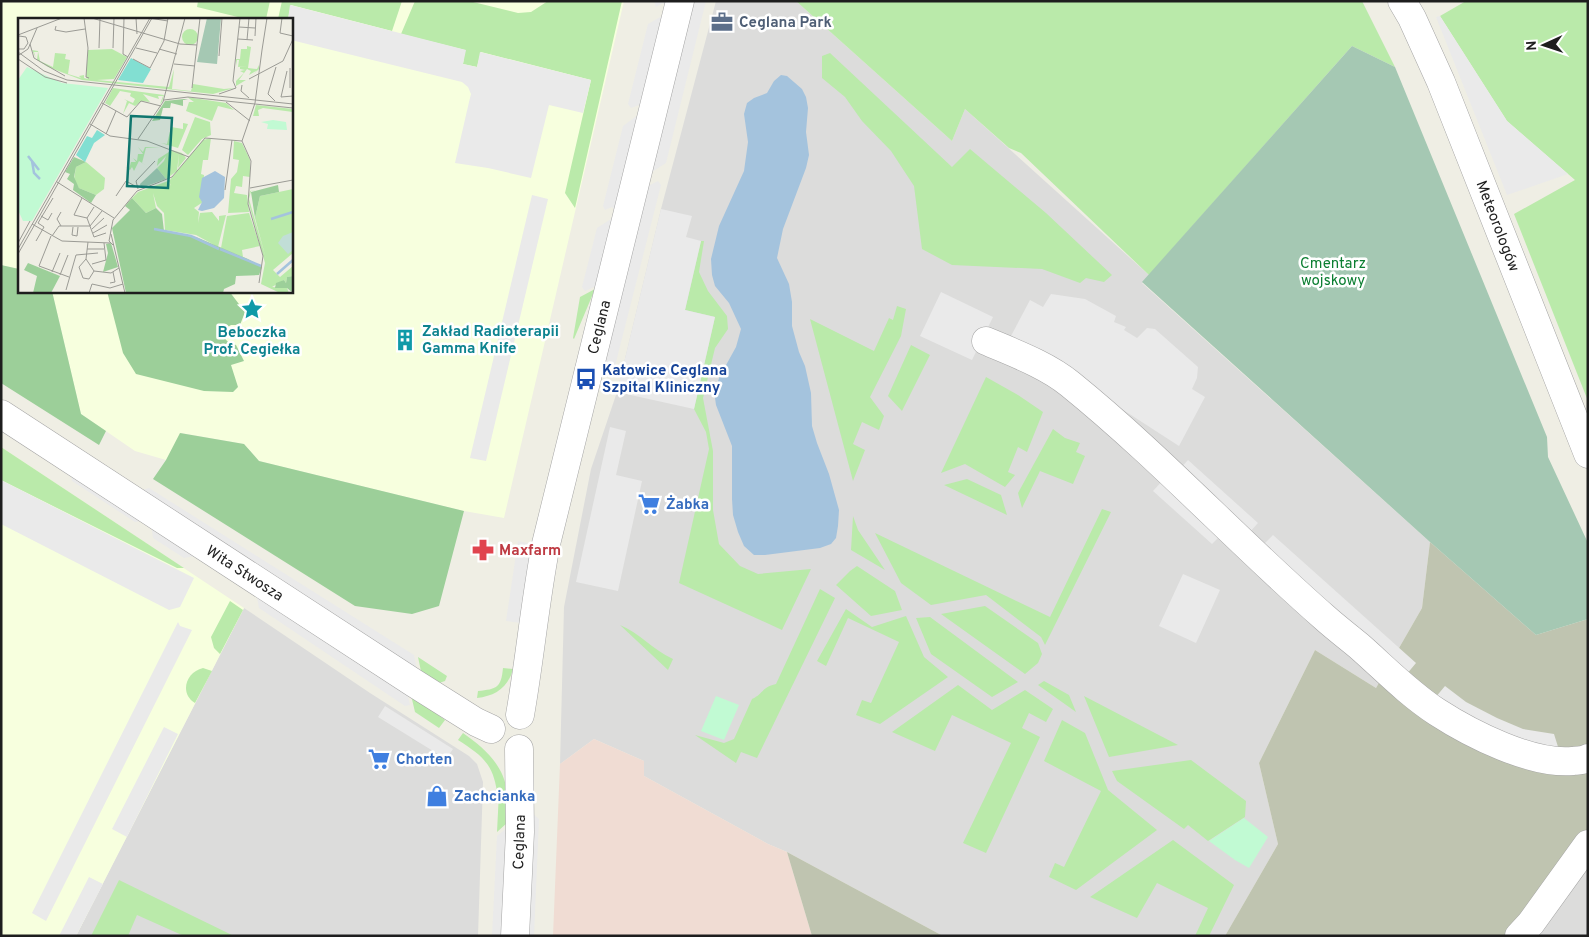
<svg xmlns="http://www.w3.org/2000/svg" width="1589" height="937" font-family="Overpass,sans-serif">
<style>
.residential{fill:#dcdcdb}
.commercial{fill:#f0dcd3}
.education{fill:#f7ffde}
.construction{fill:#bfc4b0}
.grass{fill:#baeaaa}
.forest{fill:#9ccf99}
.cemetery{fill:#a5c8b3}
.park{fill:#c1fad3}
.parking{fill:#eaeaea}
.water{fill:#a4c3dd}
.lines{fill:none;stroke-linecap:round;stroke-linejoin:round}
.minor-casing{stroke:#a5a5a5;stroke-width:29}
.minor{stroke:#fff;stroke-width:28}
.labels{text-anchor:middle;stroke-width:5;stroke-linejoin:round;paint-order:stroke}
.service-label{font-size:15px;font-weight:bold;fill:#4e5e75;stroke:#fff;text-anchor:start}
.street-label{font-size:15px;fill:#1e1e1e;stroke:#fff}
.park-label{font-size:15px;fill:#0b7e31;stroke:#fff}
.culture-label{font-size:15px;font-weight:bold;fill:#0d838f;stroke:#fff;text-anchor:start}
.transit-label{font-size:15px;font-weight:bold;fill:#164399;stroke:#fff;text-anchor:start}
.shop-label{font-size:15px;font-weight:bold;fill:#366cbe;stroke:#fff;text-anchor:start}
.health-label{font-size:15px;font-weight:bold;fill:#be3a42;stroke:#fff;text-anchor:start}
.inset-river{fill:none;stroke:#a4c3dd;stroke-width:2.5}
.inset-road{fill:none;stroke:#9b9b95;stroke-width:1}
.view{fill:#0f766e;fill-opacity:0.15;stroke:#0f766e;stroke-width:2.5}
.inset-edge{fill:none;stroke:#1e1e1e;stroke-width:2.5}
</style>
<rect width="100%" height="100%" fill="#efeee4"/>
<!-- residential -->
<path class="residential" d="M716 1H796L952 141 965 109 1149 275 1142 283 1430 542 1422 608 1376 688 1315 650 1259 763 1278 844 1225 936H943L787 852 768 844 644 776V761L594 739 560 764 564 607 591 469 617 392 661 209Z
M244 608 370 693 469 756 477 764 483 782 478 936H76Z
M1588 866V936H1537Z"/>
<!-- commercial -->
<path class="commercial" d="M594 739 644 761V776L768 844 787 852 812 936H553L560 764Z"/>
<!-- education -->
<path class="education" d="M1 1H624L504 518 464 511 259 461 244 444 181 433 166 460 135 451 81 414 52 291H291V19H19V269L1 265Z
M1 447 244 608 76 936H1Z"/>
<!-- construction -->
<path class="construction" d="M1430 542 1536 635 1588 619V866L1537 936H1225L1278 844 1259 763 1315 650 1376 688 1422 608Z
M787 852 943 936H812Z"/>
<!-- grass -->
<path class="grass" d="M198 1H270L266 19H246L197 7Z
M282 1H402L392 31 291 5 288 19H278Z
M415 1H469L518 13 531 12 548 1H622L575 208 565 193 591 80 481 52 477 67 463 64 465 50 401 34Z
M796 1H1362L1395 67 1352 46 1149 275 1021 153 1009 148 965 109 952 141Z
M1466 1H1588V401L1514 214 1575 180 1507 121 1440 16Z
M830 53 952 167 970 149 1046 213 1112 275 1104 282 1086 278 1080 283 1042 269 952 265 922 249 914 186 891 151 862 121 845 97 822 78V56Z
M701 241H704L699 272 708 291 727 316 728 329 715 348 703 398 713 451V510L719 544 740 566 758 574 811 569 782 630 679 583 709 449 706 432 694 409 715 317 685 310Z
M595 289 574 339 573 338 580 297Z
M897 306 906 309 901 336 870 397 884 416 879 430 862 422 853 444 865 450 853 481 810 319 874 351 889 318 893 320Z
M911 345 930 355 902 411 888 396Z
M986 377 1018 395 1043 412 1027 452 1018 447 1008 472 1015 475 1005 487 965 464 941 473Z
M1053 429 1065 438 1080 443 1076 452 1085 456 1073 484 1040 471 1022 508 1018 493Z
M1 447 184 568H177L1 480Z
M967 479 1001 495 1007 515 944 485Z
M1102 509 1111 512 1045 645 1041 637 986 595 931 605 901 583 875 533 1050 617Z
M853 516 858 530 885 570 851 550Z
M857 566 895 591 902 610 871 616 836 585 850 571Z
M820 589 835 598 757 758 741 752 736 763 695 735 724 743 734 739 752 699C763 694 762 687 776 684Z
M230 601 243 610 220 654 214 648 211 637Z
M985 606 1038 643 1042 654 1038 663 1025 674 941 614Z
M846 609 872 627 906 616 924 657 948 677 880 724 856 715 862 700 871 703 899 642 848 618 826 666 817 661Z
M930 617 1018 682 992 697 931 654 916 618Z
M620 625C640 633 653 650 673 659L668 670Z
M418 657 447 676 445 681 439 683 422 676Z
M203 668 212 671 195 703C179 693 186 672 203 668Z
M503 668 513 669C508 688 495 696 477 698L478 691C497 689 501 688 503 668Z
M1044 681 1069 695 1076 712 1038 685Z
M958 685 992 710 1025 690 1053 709 1046 722 1029 713 1022 728 1040 737 986 853 963 843 1011 743 952 715 935 751 892 732Z
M411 695 445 720 439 728 415 712Z
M1084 696 1178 745 1109 757Z
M1062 720 1085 733 1108 790 1157 830 1076 890 1049 877 1055 863 1064 867 1101 791 1044 761Z
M463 733C484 748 503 764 507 791 509 801 507 813 507 823L497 832 499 792H497C493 763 481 755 458 740Z
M1191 760 1246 801 1245 817 1208 841 1188 825 1184 829 1117 781 1112 771Z
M1173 840 1234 885 1209 936H1195L1208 908 1157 883 1137 918 1090 897Z
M119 880 234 936H184L137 915 128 936H91Z"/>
<!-- forest -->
<path class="forest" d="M1 265 19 269V291H52L81 414 106 431 99 445 1 383Z
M107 291H229L245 312 240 325H231L226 328C221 339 227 342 236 345L244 361 231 365 238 387 233 392 204 391 136 374 123 353Z
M180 433 244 444 259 461 464 511 439 606 412 614 355 606 153 479 166 460Z"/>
<!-- cemetery -->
<path class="cemetery" d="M1352 46 1395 67 1547 437 1548 457 1588 543V619L1536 635 1430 542 1142 282Z"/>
<!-- park -->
<path class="park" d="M716 696 739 705 724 740 701 731Z
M1244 818 1268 837 1249 868 1235 860 1209 841Z"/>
<!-- parking -->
<path class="parking" d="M654 1H669L596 286 585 291 582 287 597 228 611 219 615 210 612 207 605 210 603 206 623 126 638 115 639 105 631 108 628 104 648 24 662 16 666 6 663 3 656 7Z
M692 1H706L666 163 652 172 648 184 650 185 658 181 661 185 615 366 598 376Z
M290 5 466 50 463 64 477 67 480 52 591 80 583 113 549 105 531 178 488 168 455 163 469 102 471 94 468 87 462 82 291 40V19H288Z
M1440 16 1507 121 1568 174 1507 195 1436 17Z
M532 195 548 199 486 461 470 458Z
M661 209 692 216 686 237 701 241 685 310 715 317 694 409 617 392Z
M941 292 993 317 972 360 920 336Z
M1051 294 1085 299 1116 316 1114 322 1126 327 1124 330 1137 338 1147 328 1155 329 1198 367 1197 378 1192 389 1205 397 1179 446 1080 382 1052 357 1011 336 1030 300 1043 307Z
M610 427 626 431 616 475 642 481 618 591 576 582Z
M1188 460 1258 523 1248 534 1178 471Z
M71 470 146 520 135 522 72 481Z
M1164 479 1223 533 1212 544 1153 491Z
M1 480 194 578 180 607 169 610 1 524Z
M149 488 414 655 418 675 137 492Z
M151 523 200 555 184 558 153 538Z
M1273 535 1416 663 1406 675 1262 546Z
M518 541 532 544 520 623 506 621Z
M1183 574 1220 590 1196 643 1159 626Z
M256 592 407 692 410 705 405 706 259 608Z
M178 622 180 626 192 630 46 921 32 913Z
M1445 686 1466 702 1497 718 1523 729 1554 734 1559 750 1526 745 1435 698Z
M385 706 453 749 446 759 378 717Z
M164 727 178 734 127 837 112 829Z
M532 813 539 819 534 936H526Z
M508 827 503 936H492L497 836Z
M89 877 103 884 76 936H59Z"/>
<!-- water -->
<path class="water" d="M781 75 787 76 802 89 806 97 808 108 806 132 809 155 806 168 783 229 777 258 789 284 792 302V326L799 352 805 366 811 393 812 426 817 443 829 474 839 510 838 526 836 538 831 544 820 548 765 555H754L744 546 738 532 733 515 732 499V446L716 405 714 391 720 376 736 347 741 329 729 303 715 286 712 275 711 259 719 226 744 171 748 142 744 114 747 103 754 98 767 93 774 81Z"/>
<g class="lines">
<!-- minor casing -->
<g class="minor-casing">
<path id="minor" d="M1402 1 1412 18 1441 82 1588 454
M986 341C1014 353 1047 365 1070 384 1159 456 1237 541 1324 617 1335 627 1347 636 1359 646 1384 668 1408 693 1437 712 1471 734 1532 765 1573 761 1579 760 1583 761 1588 758
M1 414 414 683 476 722 491 729
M520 715C530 658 535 601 546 544L680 1
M515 936 520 832 519 749
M1519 936 1531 923 1588 844"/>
</g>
<!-- minor -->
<use href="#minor" class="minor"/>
</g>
<!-- icons -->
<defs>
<g id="office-bare" transform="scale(1.725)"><path d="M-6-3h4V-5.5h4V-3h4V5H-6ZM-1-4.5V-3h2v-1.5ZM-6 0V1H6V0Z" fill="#5c6f8a" stroke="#fff" stroke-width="2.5" paint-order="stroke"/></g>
<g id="sight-bare" transform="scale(1.725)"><path d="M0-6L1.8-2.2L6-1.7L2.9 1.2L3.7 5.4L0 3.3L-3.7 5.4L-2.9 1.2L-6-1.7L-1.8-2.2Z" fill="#0f9aa8" stroke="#fff" stroke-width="2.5" paint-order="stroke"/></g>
<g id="building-bare" transform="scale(1.725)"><path d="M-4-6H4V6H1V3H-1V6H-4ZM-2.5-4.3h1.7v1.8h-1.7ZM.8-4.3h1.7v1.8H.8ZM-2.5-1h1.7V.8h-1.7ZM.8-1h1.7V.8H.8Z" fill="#0f9aa8" stroke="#fff" stroke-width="2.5" paint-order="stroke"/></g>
<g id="bus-bare" transform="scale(1.725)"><path d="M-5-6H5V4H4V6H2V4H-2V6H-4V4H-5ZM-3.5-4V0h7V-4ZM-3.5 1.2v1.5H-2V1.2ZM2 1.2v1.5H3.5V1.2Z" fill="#1a4fb4" stroke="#fff" stroke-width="2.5" paint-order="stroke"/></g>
<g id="supermarket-bare" transform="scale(1.725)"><path d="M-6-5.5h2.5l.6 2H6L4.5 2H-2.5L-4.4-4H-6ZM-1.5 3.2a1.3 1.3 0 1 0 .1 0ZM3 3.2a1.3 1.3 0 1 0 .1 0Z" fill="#3f7fe0" stroke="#fff" stroke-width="2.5" paint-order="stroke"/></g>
<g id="pharmacy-bare" transform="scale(1.725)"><path d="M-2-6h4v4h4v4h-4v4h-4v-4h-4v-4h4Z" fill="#e0444e" stroke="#fff" stroke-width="2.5" paint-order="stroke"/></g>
<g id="shop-bare" transform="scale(1.725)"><path d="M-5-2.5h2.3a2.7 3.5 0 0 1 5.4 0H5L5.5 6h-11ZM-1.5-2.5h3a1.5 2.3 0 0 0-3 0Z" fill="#3f7fe0" stroke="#fff" stroke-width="2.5" paint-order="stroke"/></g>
</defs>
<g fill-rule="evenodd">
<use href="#office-bare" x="722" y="22"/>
<use href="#sight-bare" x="252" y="309"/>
<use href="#building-bare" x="405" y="340"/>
<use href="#bus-bare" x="586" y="379"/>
<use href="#supermarket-bare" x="649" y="504"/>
<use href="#pharmacy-bare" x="483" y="550"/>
<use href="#supermarket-bare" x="379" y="759"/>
<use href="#shop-bare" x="437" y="796"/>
</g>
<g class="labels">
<!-- service labels -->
<g class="service-label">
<text x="739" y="27">Ceglana Park</text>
</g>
<!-- street labels -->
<g class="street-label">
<text transform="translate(1498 226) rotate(69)" y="5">Meteorologów</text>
<text transform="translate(599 327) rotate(-76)" y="5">Ceglana</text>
<text transform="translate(245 573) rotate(33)" y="5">Wita Stwosza</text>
<text transform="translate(519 842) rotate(-88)" y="5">Ceglana</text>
</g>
<!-- park labels -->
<g class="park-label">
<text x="1333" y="268">Cmentarz<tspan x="1333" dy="17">wojskowy</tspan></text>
</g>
<!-- culture labels -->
<g class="culture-label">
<text x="422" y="336">Zakład Radioterapii<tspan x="422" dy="17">Gamma Knife</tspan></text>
<text x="252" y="337" text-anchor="middle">Beboczka<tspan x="252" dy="17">Prof. Cegiełka</tspan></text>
</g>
<!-- transit labels -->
<g class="transit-label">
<text x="602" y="375">Katowice Ceglana<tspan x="602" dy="17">Szpital Kliniczny</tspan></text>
</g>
<!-- shop labels -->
<g class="shop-label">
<text x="666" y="509">Żabka</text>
<text x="396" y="764">Chorten</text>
<text x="454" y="801">Zachcianka</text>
</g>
<!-- health labels -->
<g class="health-label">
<text x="499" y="555">Maxfarm</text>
</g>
</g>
<!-- overview -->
<g transform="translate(18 18)">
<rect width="275" height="275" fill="#efeee4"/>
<path d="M164 19a8 8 0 1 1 16 0a8 8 0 1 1-16 0ZM229 28 233 29 230 50 239 51 241 47V51L238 54 231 60 240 52 231 57 233 53 229 51 221 62H228L218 68V63L226 55 222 53 227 52 222 51V49L229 48 220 49 221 42H219L218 48V41H222L223 31H229ZM94 31 109 39 96 61 79 62 151 69 156 51 154 71 173 73 175 66 206 71 216 70 195 76 64 62 30 49 19 42 20 34H16L18 40 14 32 20 33 22 43 35 49 37 35 48 36 47 41 52 42 50 56 63 60 61 58 66 57V60L70 61 68 59 70 32ZM95 70 109 72 146 77 144 84 142 86 145 78H140L141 81 125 76 132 84 124 83 117 88 111 85 105 96 109 83 106 81 115 85 117 81 112 78 113 75 102 73 92 88 87 85ZM169 79 208 85 216 92 200 88 194 103 168 93 171 84H176ZM238 87 275 91V94L245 90 240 92 241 98H235ZM177 99 192 104 193 117 184 121 170 137 164 132ZM165 105 170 106 160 130 143 125 149 126 153 109 165 111ZM193 120 190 142H185L183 156 186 157 185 184 176 190 181 194 180 205 182 195 194 194 201 203V198L208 197 200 229 178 217 147 212 146 195 139 188 135 175 138 190 128 195 114 180 120 174 150 163 153 168 151 163 185 122ZM216 123 224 125 232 142V159L225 158 224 169 218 168 216 175 229 177 231 194 210 195 213 161 219 154 221 142 215 141ZM120 129 125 134 127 129 142 130H128L124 145 129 148 121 143 116 153 114 149 112 152 107 149 111 151 113 144H118L115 140 119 143 120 136H125ZM154 132 164 135 168 140 160 150 161 136 159 153 148 161 139 150 146 143 148 138 139 148 140 141ZM68 144 87 160 86 171 78 177 61 170 56 161 58 149ZM260 167 233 173 231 181 248 241 237 200 242 178 275 171V235L255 252 262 259 275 248V258L269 259 268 265 266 262 254 269 269 270 271 275H262L243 266 247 245 230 182 232 173ZM231 195 242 228 224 232 225 239 203 230 209 198Z" fill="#baeaaa"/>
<path d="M166 81 170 82H165V88L153 85 152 90H145L142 102 134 103 147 83ZM56 139 68 144 58 149 56 159 61 170 78 177 73 185 55 172 56 166 49 161 52 156 47 154ZM260 167 261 174 242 178 237 200 233 174ZM114 180 128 195 138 190 144 196 146 213 178 219 230 241 244 249 241 257 218 258 217 266 206 271 205 275H108L94 210 112 192 107 188ZM93 225 100 249 85 254 90 235 88 226ZM10 245 42 258 33 275H15L19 258 6 252ZM275 258V275L269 270H257L258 265 266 262 268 265 269 259Z" fill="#9ccf99"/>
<path d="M275 214V232L270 236 260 225 265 218Z" fill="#c1ded7"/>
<path d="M189 0H203L199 46 179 44ZM139 150 148 161 123 170 122 166Z" fill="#a5c8b3"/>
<path d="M9 49 44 65 90 70 14 203H5L0 192V62ZM255 102 268 104 269 112 249 111 250 106 243 104Z" fill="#c1fad3"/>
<path d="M113 40 133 51 125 65 100 62ZM79 112 87 117 76 125 67 144 58 137 69 118 74 120Z" fill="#82dfd2"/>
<path d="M197 153 207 159 206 180 196 190 184 193 180 192 184 184 181 179 184 160Z" fill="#a4c3dd"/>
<path class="inset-river" d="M10 138 21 152M14 143 16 155 22 161M253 201 275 194M136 211 173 218 201 231M202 231 243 248M259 256 275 242"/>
<path class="inset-road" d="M66 0 70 30 68 59 71 60M74 0 162 26M106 0 105 36 110 39M118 0 119 16M131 0 150 3M264 0 262 15 275 18M38 8 37 12 48 14 67 11M221 9 237 10M0 17 44 0M237 18 238 0M220 21 235 22M229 22 231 0M12 26 16 40 47 58M162 26 179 27M81 30 82 0M95 30 96 0M118 30 139 35M0 31H6L10 25 8 19 1 18M141 31 159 36M244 32 249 0M0 34 26 53 49 62 275 86M1 37 10 31 19 10M201 38 204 0M0 41 27 59 49 65M115 41 132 50 146 23 150 0M156 46 177 48M269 53 263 79 275 78M231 61 265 43 275 21M224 67 223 73 231 80M174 70 182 0M218 70 215 63 222 0M272 70V50M201 76 218 70M146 82 170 79 275 90M257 83 250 76 258 49M208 84 232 103M84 85 109 99 123 83 143 88M72 106 92 118 129 123 171 139M88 116 98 93M120 121 145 84 167 0M39 164 96 200M232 170 275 162M120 171 118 163 137 143M207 172 214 122M98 178 108 163 117 168M64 180 56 197 69 200 76 189M23 198 30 202 34 195M69 200 76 219 88 215M14 206 44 223 92 225M43 208 39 201 43 194M55 209 54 217 59 218 60 209M74 211 86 200M75 215 89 207M93 216 107 275M33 218 21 248 51 259M34 218 41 208H72L84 193M18 223 26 209 20 205 35 180M70 224 68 241 76 253 93 255 101 250M0 225 12 203M95 227 91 223 95 202 119 173 154 159 187 120 224 123M0 231 132 0M69 231H86M0 236 134 0M68 241 61 249 65 260 71 261 76 253M74 246 88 242 86 225M34 254 42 235M42 257 50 237M92 265 97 264 95 254M241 265 245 238 230 186 233 143 224 123 237 85 244 32M48 272 58 237 80 235M71 275 74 266 92 270 105 266"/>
<path class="view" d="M113 98 154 100 150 170 109 168Z"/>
<rect width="275" height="275" class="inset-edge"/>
</g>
<!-- border -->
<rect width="1589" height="937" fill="none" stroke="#1e1e1e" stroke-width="5"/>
<!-- north arrow -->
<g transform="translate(1544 45) rotate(267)" stroke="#ffffff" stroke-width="4" paint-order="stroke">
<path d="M0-4L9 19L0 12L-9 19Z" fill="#1e1e1e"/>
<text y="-8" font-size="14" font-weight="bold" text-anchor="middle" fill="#1e1e1e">N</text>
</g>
</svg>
